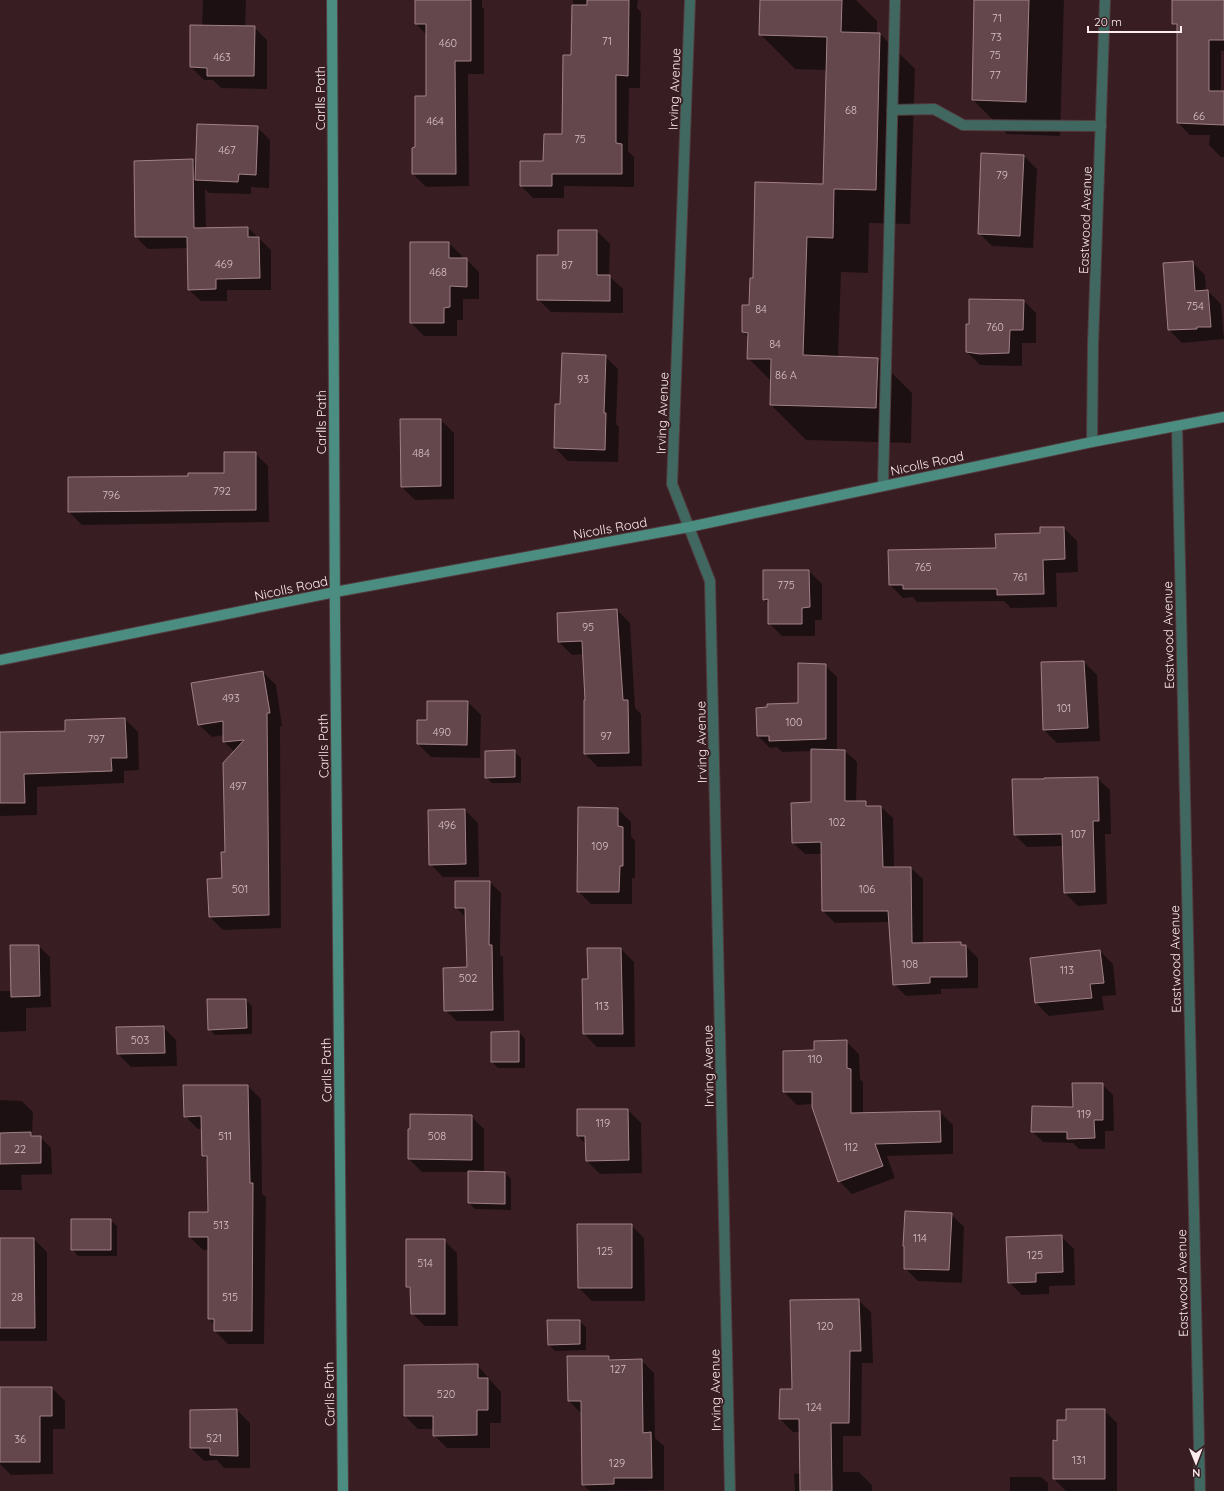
<svg xmlns="http://www.w3.org/2000/svg" width="1224" height="1491" font-family="Quicksand,sans-serif">
<style>
.shadow{fill:#0007}
.building{fill:#64474c;stroke:#a18086}
.lines{fill:none;stroke-linecap:round;stroke-linejoin:round}
.lane-casing{stroke:#533b3f;stroke-width:12}
.street-casing{stroke:#533b3f;stroke-width:12}
.secondary-casing{stroke:#533b3f;stroke-width:12}
.lane{stroke:#416860;stroke-width:10}
.street{stroke:#416860;stroke-width:10}
.secondary{stroke:#4b8d80;stroke-width:10}
.labels{text-anchor:middle;stroke-width:4;stroke-linejoin:round;paint-order:stroke}
.number-label{font-size:11px;fill:#d6c1c5}
.street-label{font-size:13px;fill:#fceaed;stroke:#381e23}
</style>
<rect width="100%" height="100%" fill="#381e23"/>
<!-- shadow -->
<path class="shadow" d="M203 0H246L245 27H254L267 40V89L221 88 213 80H204L191 67 202 27Z
M416 0H482V7L484 9V74H468L469 186 426 187 413 174 416 147 427 97V35L416 24Z
M573 0H638L637 8 641 12 640 88H629L628 151 634 157V187L564 186V198H533L521 186 544 162 563 135 572 56Z
M761 0H856L877 21V34H880L915 69 910 224 869 223 868 273 841 272 838 357 878 359 912 393 911 443 806 440 771 405 772 382 748 358 749 338 743 332 750 306 754 279 824 185 827 70 795 69 760 34Z
M975 0H1064L1060 136 1007 134 973 100Z
M1173 0H1224V51H1221V92H1224V157H1221L1209 145 1210 135H1190L1178 123V28L1173 23Z
M257 127 270 140 269 188 251 187V194L209 193 205 189 206 228H248L259 238 271 250V290H227V301H201L189 290V248L148 249 136 237 193 160 197 164Z
M1024 156 1037 169 1033 248 992 246 979 233Z
M597 231 610 244 609 276 623 289V313L551 312 538 299 559 256Z
M449 243 462 256V259H466L479 272V299H463V320H457V336H424L411 323Z
M1192 262 1205 275 1206 291H1208L1221 304 1224 339 1182 343 1169 330Z
M1023 300 1036 313V343H1022V366L980 365 967 352Z
M605 356 618 369 616 424 619 427 618 462 568 461 555 448 561 405Z
M441 420 454 433V499L415 500 402 487Z
M255 453 268 466 269 522 82 525 69 512V478L190 477 225 474Z
M1064 528 1077 541 1078 572 1056 573 1057 607 1011 608 1004 601 917 602 913 597 903 598 890 585 1041 533Z
M809 571 822 584V620H815V636H782L769 623V604L764 599Z
M617 610 630 623 635 708 641 714 642 766 598 767 585 754 586 701 584 654 572 655 559 642Z
M1084 662 1097 675 1100 741 1057 743 1044 730 1042 663Z
M825 665 837 677V751H845L857 762 856 802H865L870 807H881L893 818 894 868H911L923 879V944L960 943 963 946H966L978 958V988L941 989V994L906 996 894 984 890 922 835 923 823 911V854H805L793 843 812 803V751L782 752 777 747 770 748 758 736 799 704Z
M263 672 276 685 282 726H280L281 928 223 930 210 917 223 879 235 752 224 742V735L212 737 199 725Z
M468 702 481 715 480 758 431 757 418 744 428 721Z
M125 719 138 732 139 770 124 771V783L37 787V815L0 816V733L66 732Z
M514 751 521 758V783H492L486 777Z
M1097 778 1110 790 1111 834H1105L1107 904 1078 906 1065 893 1063 846 1027 847 1015 835Z
M618 809 631 822V836L635 841V878H632V904H591L578 891Z
M465 810 478 823 479 877H443L430 864Z
M490 882 501 893 500 955 503 957 504 1021H457L445 1010 468 968 466 918 456 907Z
M39 946 50 957 51 1007 26 1008V1031L0 1032V991H12Z
M621 949 634 962 635 1047H597L584 1034 589 980Z
M1100 951 1113 964 1116 995 1102 996 1104 1010 1049 1016 1036 1003Z
M246 1000 252 1006V1034L215 1035 209 1029Z
M163 1027 176 1040 177 1066 131 1067 118 1054Z
M519 1032 525 1039V1068H498L492 1062Z
M846 1041 859 1054 860 1079 863 1082V1114L940 1112 953 1125V1154L887 1156 895 1178 852 1194 839 1181 813 1104 797 1105 784 1092V1052L815 1051Z
M1102 1084 1113 1095 1114 1131H1105V1149H1079L1073 1143 1043 1142 1032 1131 1074 1108Z
M248 1086 261 1099 262 1194 266 1197 264 1344H228L215 1331V1325L209 1319V1250H203L190 1237 209 1213V1162L203 1156 202 1129H198L185 1116Z
M0 1100 22 1101 33 1112 32 1134 34 1137H40L51 1148 52 1174 21 1175 22 1190H0Z
M628 1110 641 1123 642 1173 600 1174 587 1161 586 1144 578 1136Z
M471 1116 484 1129V1173H505L511 1179V1210L475 1209 469 1203V1172H422L409 1159Z
M951 1214 964 1227 962 1283 918 1281 905 1268Z
M110 1220 117 1226V1256H78L72 1249Z
M578 1225H631L644 1238 645 1301H592L579 1288Z
M1061 1236 1074 1249 1075 1285 1049 1286V1294L1022 1295 1009 1282Z
M0 1239H34L47 1252V1341H0Z
M444 1240 457 1253 458 1326H425L412 1313 411 1291 407 1286Z
M858 1300 871 1312 873 1363H862L861 1436H843V1472H859L872 1485V1491H795L794 1474 801 1473 800 1432H793L780 1419 793 1390Z
M579 1321 586 1327V1350L555 1351 549 1345Z
M609 1357 613 1361 641 1360 654 1373 655 1438 664 1446V1490L590 1491 583 1485 582 1414 569 1401Z
M477 1365 501 1392V1423H490V1448H447L434 1435V1429H418L405 1416Z
M0 1388H52L65 1401V1429H53V1474L11 1475 0 1464Z
M237 1410 250 1423V1468H224L217 1460 204 1461 191 1448V1411Z
M1104 1410 1117 1423V1491H1066L1054 1479 1058 1442 1067 1421Z
M1010 1477H1041L1048 1483V1491H1010Z"/>
<!-- building -->
<path class="building" d="M415 0H471V61H455L456 174H412V148L415 147V96H426V24H415Z
M587 0H629L628 76 616 75V143L622 144V174H552V186H520V161H543L544 134H562L563 55H571L572 5H587Z
M760 0H842L841 32 880 33 876 190 834 189 833 238 807 237 803 355 878 358 876 408 770 405 771 359H747L748 333 742 332V305H749L750 278H753L755 182 823 184 827 37 759 35Z
M974 0H1029L1026 102 972 100Z
M1172 0H1224V40H1209V91H1224V125L1177 123V24H1172Z
M190 25 255 26 254 76H207V68L190 67Z
M197 124 258 126 256 175 239 174 238 182 195 180Z
M981 153 1024 155 1020 236 978 234Z
M193 159 194 228 248 227V237H259L260 278 216 279V289L188 290 187 237H135L134 161Z
M558 230H597V275H610V301L537 300V255H558Z
M410 242H449V258H467V287L450 286V307L444 308V323H410Z
M1193 261 1195 291 1208 290 1211 327H1197V329L1168 330 1163 263Z
M969 299 1024 300 1023 330H1010L1009 353 980 354 966 352V324H969Z
M562 353 606 355 604 413H606L605 450 554 448 555 404H560Z
M400 419H441V486L401 487Z
M224 452H256V510L68 512V477L188 476V473H224Z
M1040 527H1064L1065 559 1043 560 1044 594 997 595V589H903V585H889L888 550 996 548 995 534 1040 533Z
M763 570H809L810 607 802 608V624H768V599L763 600Z
M617 609 623 700H628L629 753 584 754V700H585L582 641 558 642 557 613Z
M1084 661 1088 728 1043 730 1041 662Z
M798 663 826 664V739L769 741V736H757L756 708 767 707V704L798 703Z
M263 671 270 713H267L269 915 209 917 207 879 222 878 221 852H225L223 763 244 740 223 742V721L198 725 191 683Z
M427 701H468L467 745 417 744V720H427Z
M125 718 127 758H111L112 771 24 774 25 803H0V732L65 731V720Z
M811 749 845 750V801H866V806H881L883 867H911L912 943 961 942V945H966L967 977H930V983L893 985 888 911H822L821 842 792 843 791 803 811 802Z
M515 750V777L485 778V751Z
M1098 777 1099 821H1093L1095 892 1064 893 1062 834 1014 835 1012 779H1044V778Z
M578 807 618 808V826L623 827V866H620L619 892H577Z
M465 809 466 864 429 865 428 810Z
M455 881H490L489 945H492L493 1010 444 1011 443 968 467 967 465 908H455Z
M10 945H39L40 996 11 997Z
M587 948H621L623 1034H583L582 979H588Z
M1100 950 1104 983 1090 984 1092 998 1035 1003 1030 958Z
M207 999H246L247 1028 208 1030Z
M164 1026 165 1053 117 1054 116 1027Z
M519 1031V1062H491V1032Z
M847 1040V1068L851 1069V1113L940 1111 941 1142 875 1144 883 1166 838 1182 812 1107V1092H783V1051L814 1050V1041Z
M1072 1083H1103V1120H1094L1095 1138 1067 1139V1132H1031L1032 1106 1073 1107Z
M183 1085H248L250 1183H253L252 1331H214V1319H208V1237H189V1212H208L207 1156H202L201 1116 184 1117Z
M577 1109H628L629 1160 586 1161 585 1136H577Z
M410 1114 472 1115V1160L408 1159V1129H410Z
M31 1132V1136H41V1163L0 1164V1133Z
M468 1171 505 1172V1204L468 1203Z
M905 1211 952 1213 949 1270 904 1269V1246H903Z
M71 1219H111V1250H71Z
M577 1224H632V1288H578Z
M1062 1235 1063 1272 1036 1273V1282L1008 1283 1006 1237Z
M0 1238H34L35 1328H0Z
M406 1239H445V1314H411L410 1287H406Z
M859 1299 861 1351H850L849 1423H831L832 1491H800L799 1419H779L780 1389H792L790 1300Z
M547 1320H580V1344L548 1345Z
M567 1356H609V1360L642 1359 643 1433 651 1432 652 1478H614V1484L582 1485 581 1401H568Z
M478 1364V1378H488V1410H477V1435L433 1436V1416H404V1365Z
M0 1387H52V1416H40V1462H0Z
M237 1409 238 1456 210 1455V1448H190V1410Z
M1066 1409H1105V1479H1053V1440L1057 1441V1420H1066Z"/>
<g class="lines">
<!-- lane casing -->
<g class="lane-casing">
<path id="lane" d="M892 110 934 109 963 125 1101 126
M883 486 895 0"/>
</g>
<!-- street casing -->
<g class="street-casing">
<path id="street" d="M690 0 672 484 710 581 730 1491
M1177 426 1200 1491
M1092 442 1093 344 1105 0"/>
</g>
<!-- secondary casing -->
<g class="secondary-casing">
<path id="secondary" d="M332 0 335 619 343 1491
M0 660 335 592 689 527 1092 442 1224 417"/>
</g>
<!-- lane -->
<use href="#lane" class="lane"/>
<!-- street -->
<use href="#street" class="street"/>
<!-- secondary -->
<use href="#secondary" class="secondary"/>
</g>
<g class="labels">
<!-- number labels -->
<g class="number-label">
<text x="997" y="22">71</text>
<text x="996" y="41">73</text>
<text x="607" y="45">71</text>
<text x="448" y="47">460</text>
<text x="995" y="59">75</text>
<text x="222" y="61">463</text>
<text x="995" y="79">77</text>
<text x="851" y="114">68</text>
<text x="1199" y="120">66</text>
<text x="435" y="125">464</text>
<text x="580" y="143">75</text>
<text x="227" y="154">467</text>
<text x="1002" y="179">79</text>
<text x="224" y="268">469</text>
<text x="567" y="269">87</text>
<text x="438" y="276">468</text>
<text x="1195" y="310">754</text>
<text x="761" y="313">84</text>
<text x="995" y="331">760</text>
<text x="775" y="348">84</text>
<text x="786" y="379">86 A</text>
<text x="583" y="383">93</text>
<text x="421" y="457">484</text>
<text x="222" y="495">792</text>
<text x="111" y="499">796</text>
<text x="923" y="571">765</text>
<text x="1020" y="581">761</text>
<text x="786" y="589">775</text>
<text x="588" y="631">95</text>
<text x="231" y="702">493</text>
<text x="1064" y="712">101</text>
<text x="794" y="726">100</text>
<text x="442" y="736">490</text>
<text x="606" y="740">97</text>
<text x="96" y="743">797</text>
<text x="238" y="790">497</text>
<text x="837" y="826">102</text>
<text x="447" y="829">496</text>
<text x="1078" y="838">107</text>
<text x="600" y="850">109</text>
<text x="240" y="893">501</text>
<text x="867" y="893">106</text>
<text x="910" y="968">108</text>
<text x="1067" y="974">113</text>
<text x="468" y="982">502</text>
<text x="602" y="1010">113</text>
<text x="140" y="1044">503</text>
<text x="815" y="1063">110</text>
<text x="1084" y="1118">119</text>
<text x="603" y="1127">119</text>
<text x="225" y="1140">511</text>
<text x="437" y="1140">508</text>
<text x="851" y="1151">112</text>
<text x="20" y="1153">22</text>
<text x="221" y="1229">513</text>
<text x="920" y="1242">114</text>
<text x="605" y="1255">125</text>
<text x="1035" y="1259">125</text>
<text x="425" y="1267">514</text>
<text x="17" y="1301">28</text>
<text x="230" y="1301">515</text>
<text x="825" y="1330">120</text>
<text x="618" y="1373">127</text>
<text x="446" y="1398">520</text>
<text x="814" y="1411">124</text>
<text x="214" y="1442">521</text>
<text x="20" y="1443">36</text>
<text x="1079" y="1464">131</text>
<text x="617" y="1467">129</text>
</g>
<!-- street labels -->
<g class="street-label">
<text transform="translate(674 89) rotate(-88)" y="5">Irving Avenue</text>
<text transform="translate(320 98) rotate(-90)" y="5">Carlls Path</text>
<text transform="translate(1085 220) rotate(-88)" y="5">Eastwood Avenue</text>
<text transform="translate(662 413) rotate(-88)" y="5">Irving Avenue</text>
<text transform="translate(321 422) rotate(-90)" y="5">Carlls Path</text>
<text transform="translate(927 463) rotate(-12)" y="5">Nicolls Road</text>
<text transform="translate(610 528) rotate(-10)" y="5">Nicolls Road</text>
<text transform="translate(291 588) rotate(-12)" y="5">Nicolls Road</text>
<text transform="translate(1168 635) rotate(-91)" y="5">Eastwood Avenue</text>
<text transform="translate(701 742) rotate(-91)" y="5">Irving Avenue</text>
<text transform="translate(323 746) rotate(-91)" y="5">Carlls Path</text>
<text transform="translate(1175 959) rotate(-91)" y="5">Eastwood Avenue</text>
<text transform="translate(708 1066) rotate(-91)" y="5">Irving Avenue</text>
<text transform="translate(326 1070) rotate(-91)" y="5">Carlls Path</text>
<text transform="translate(1182 1283) rotate(-91)" y="5">Eastwood Avenue</text>
<text transform="translate(715 1390) rotate(-91)" y="5">Irving Avenue</text>
<text transform="translate(329 1394) rotate(-91)" y="5">Carlls Path</text>
</g>
</g>
<!-- north arrow -->
<g transform="translate(1196 1463) rotate(179)" stroke="#381e23" stroke-width="3" paint-order="stroke">
<path d="M0-3L7 15L0 10L-7 15Z" fill="#fceaed"/>
<text y="-6" font-size="11" font-weight="bold" text-anchor="middle" fill="#fceaed">N</text>
</g>
<!-- scale -->
<path d="M1088 26v6h93v-6" fill="none" stroke="#fceaed" stroke-width="2"/>
<text x="1094" y="26" font-size="12" fill="#fceaed" stroke="#381e23" stroke-width="3" paint-order="stroke">20 m</text>
</svg>
